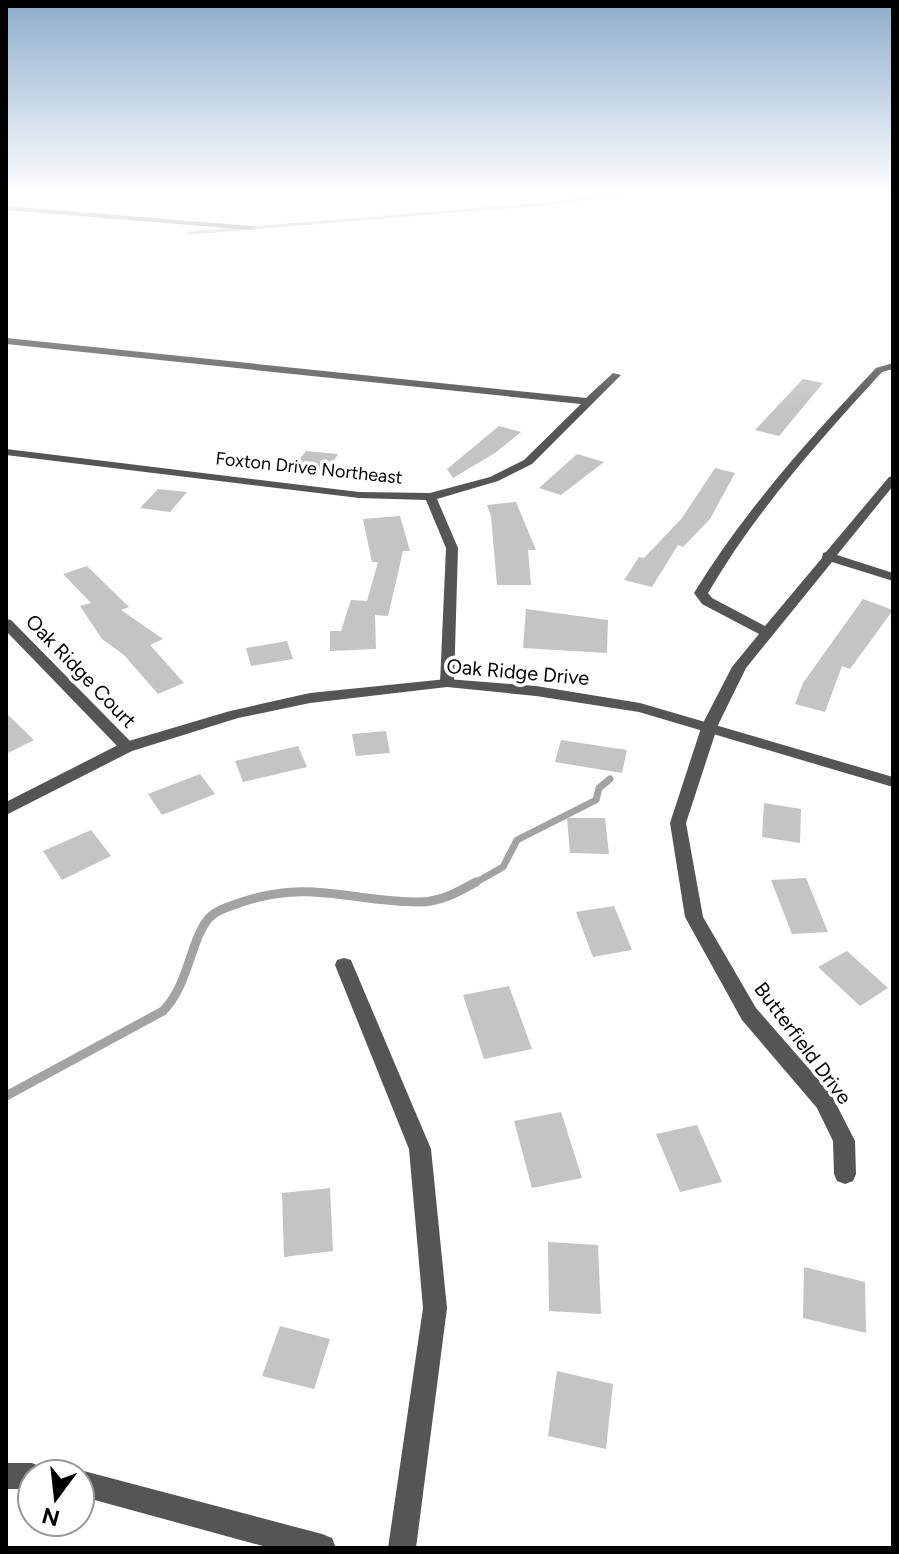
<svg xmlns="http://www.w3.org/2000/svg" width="899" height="1554" font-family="Figtree,sans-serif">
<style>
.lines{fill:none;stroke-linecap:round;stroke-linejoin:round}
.stream-far2{stroke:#a3a3a3;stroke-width:3}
.stream-far1{stroke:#a3a3a3;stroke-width:7}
.stream{stroke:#a3a3a3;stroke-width:9}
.building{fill:#c4c4c4}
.minor{fill:#555;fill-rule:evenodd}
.tertiary{fill:#555;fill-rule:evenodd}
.labels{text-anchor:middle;stroke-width:7;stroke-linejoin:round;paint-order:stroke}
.far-street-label{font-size:18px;fill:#000;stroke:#fff}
.street-label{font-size:20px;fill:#000;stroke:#fff}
</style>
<rect width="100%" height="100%" fill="#fff"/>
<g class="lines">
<!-- stream-far2 -->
<path class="stream-far2" d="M189 233 556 203 618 194"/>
<!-- stream-far1 -->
<path class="stream-far1" d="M473 884 503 867 517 840 596 800 599 788 610 779"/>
<!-- stream -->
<path class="stream" d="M6 1096 163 1011C189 985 190 940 209 918 217 909 232 906 242 902 310 879 353 902 419 902 441 902 458 892 476 882"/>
</g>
<!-- building -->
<path class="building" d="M803 379 823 383 779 436 755 430Z
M499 426 521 432 495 453 453 478 447 469Z
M306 451 338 454 327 472 293 468Z
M577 454 604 462 561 495 539 488Z
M715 468 735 473 710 519 683 547 678 545 652 587 624 580 639 557 644 558 682 518Z
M158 489 187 492 170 512 140 508Z
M516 502 536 550H528L531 585H497L491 516 487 505Z
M400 516 410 551H403L388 616 375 615 376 649 330 651V631H341L351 600 367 601 378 562H372L363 519Z
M87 566 129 607 121 610 163 639 150 645 184 683 158 694 124 655 102 639 80 606 91 603 63 574Z
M863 599 893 610 850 669 842 666 825 712 795 704 803 683Z
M526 609 608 620 607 653 523 648Z
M287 641 293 659 251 666 246 648Z
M6 713 34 740 6 754Z
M386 731 390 753 356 756 352 734Z
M561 740 627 750 622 773 555 762Z
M298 746 307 767 243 782 235 761Z
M200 774 215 794 162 815 148 794Z
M764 803 801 809 800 843 762 837Z
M567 818H605L609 854 570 853Z
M91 830 111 856 62 880 43 851Z
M806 878 828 932 792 934 771 880Z
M614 906 632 950 593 957 576 912Z
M847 951 888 988 860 1006 818 967Z
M509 986 532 1049 484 1059 463 995Z
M561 1112 582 1178 532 1188 514 1121Z
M697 1125 722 1182 680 1192 656 1134Z
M330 1188 333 1251 284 1257 282 1193Z
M548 1242 598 1245 601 1314 549 1311Z
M804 1267 865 1282 866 1333 803 1318Z
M280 1326 330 1339 314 1389 262 1376Z
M557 1371 613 1384 606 1449 548 1436Z"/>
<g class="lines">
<!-- minor -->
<path class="minor" d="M6 206 251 226 255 228 251 230 6 210Z
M6 338 586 398 613 373 621 375 532 464 498 481 437 499 458 548 454 683 447 687 440 683 446 548 426 500 359 498 6 455V449L359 492 430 493 490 477 524 460 581 404 6 344Z
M893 363V369L882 372C818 442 756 511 708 593L712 598 765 626 822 558 823 553 826 552 889 477 893 476V486L837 555 893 573V581L832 562 746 668 718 725 686 823 703 917 756 1008 831 1094 855 1141 856 1174 853 1181 845 1184 837 1181 834 1174 833 1141 817 1108 742 1020 685 917 670 823 702 725 732 667 759 634 702 604 694 593C745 510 809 439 876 368Z
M6 619 11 620 132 743 135 747 132 751H122L6 631Z
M344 958 351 960 353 965 431 1149 447 1308 416 1548H388L423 1308 409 1149 335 965 337 960Z
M6 1463H32L41 1467 45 1474H32V1489H6Z
M80 1470 322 1534 332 1538 336 1548H270L80 1496V1474H70Z"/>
<!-- tertiary -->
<path class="tertiary" d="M447 679 536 686 640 703 893 777V787L639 712 536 696 447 687 310 703 238 718 132 751 6 815V802L122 743 230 711 310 693Z"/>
</g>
<!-- sky -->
<linearGradient id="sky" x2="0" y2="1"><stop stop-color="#8cadcc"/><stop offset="0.47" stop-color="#fff"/><stop offset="1" stop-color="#fff" stop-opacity="0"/></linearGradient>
<rect width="899" height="412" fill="url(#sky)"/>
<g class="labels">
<!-- far-street labels -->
<g class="far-street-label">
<text transform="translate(309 468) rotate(6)" y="6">Foxton Drive Northeast</text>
</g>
<!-- street labels -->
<g class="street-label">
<text transform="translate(81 671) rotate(46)" y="7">Oak Ridge Court</text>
<text transform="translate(518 672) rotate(5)" y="7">Oak Ridge Drive</text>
<text transform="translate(803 1043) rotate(53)" y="7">Butterfield Drive</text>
</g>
</g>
<!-- border -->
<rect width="899" height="1554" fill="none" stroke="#000000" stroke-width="16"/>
<!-- north arrow -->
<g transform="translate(56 1498) rotate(195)"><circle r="38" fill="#ffffff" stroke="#999999" stroke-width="2"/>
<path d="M0-6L14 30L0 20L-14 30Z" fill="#000000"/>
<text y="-12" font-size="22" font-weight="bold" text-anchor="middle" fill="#000000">N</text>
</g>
</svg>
